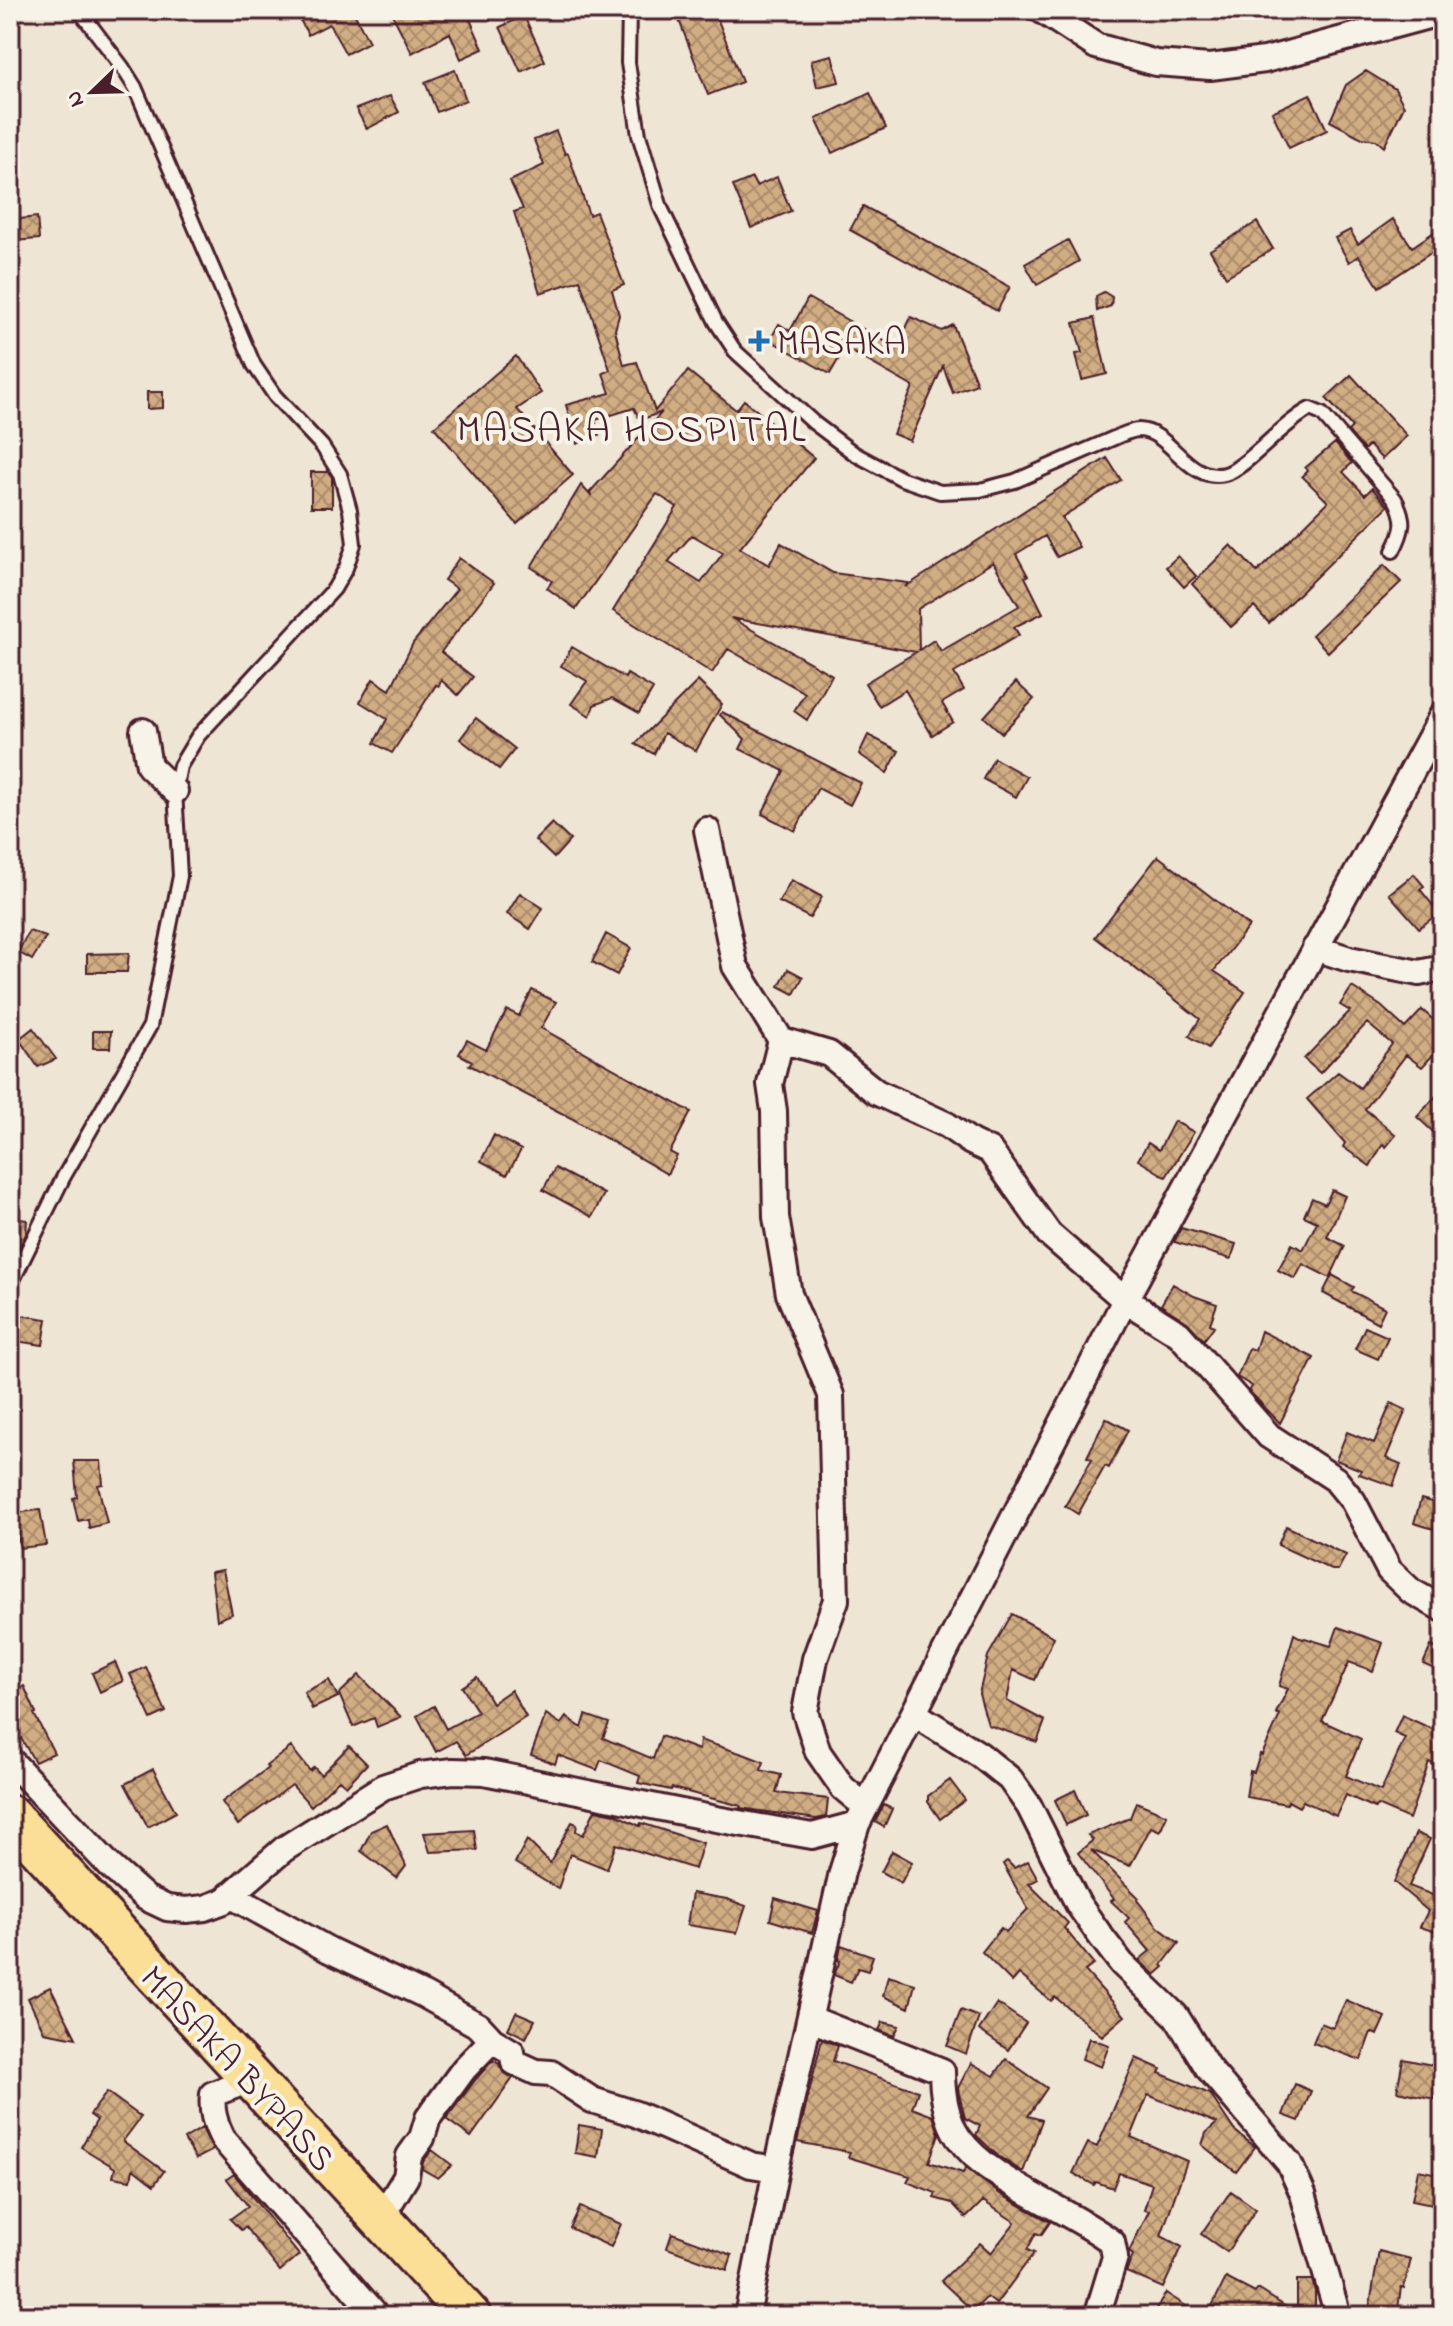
<svg xmlns="http://www.w3.org/2000/svg" width="1453" height="2326" font-family="'Indie Flower',sans-serif">
<style>
.building{fill:url(#building-cross-hatch);stroke:#4a1f2b;stroke-width:2;fill-rule:evenodd}
.lines{fill:none;stroke-linecap:round;stroke-linejoin:round}
.service-casing{stroke:#4a1f2b;stroke-width:18}
.minor-casing{stroke:#4a1f2b;stroke-width:30}
.trunk-casing{stroke:#4a1f2b;stroke-width:46}
.service{stroke:#f7f3e8;stroke-width:12}
.minor{stroke:#f7f3e8;stroke-width:24}
.trunk{stroke:#fbdf96;stroke-width:40}
.poi-dot{fill:#1f6fb2;stroke:#f7f3e8;stroke-width:3}
.labels{text-anchor:middle;stroke-width:8;stroke-linejoin:round;paint-order:stroke}
.poi-label{font-size:36px;fill:#4a1f2b;stroke:#f7f3e8;text-anchor:start}
.street-label{font-size:36px;fill:#4a1f2b;stroke:#f7f3e8}
.quarter-label{font-size:40px;letter-spacing:2px;fill:#4a1f2b;stroke:#f7f3e8}
</style>
<defs>
<pattern id="building-cross-hatch" width="8" height="8" patternUnits="userSpaceOnUse" patternTransform="scale(2)"><rect width="8" height="8" fill="#d1ad83"/><path d="M0 0l8 8M0 8l8-8" fill="none" stroke="#ac8c6b"/></pattern>
</defs>
<rect width="100%" height="100%" fill="#efe5d4"/>
<filter id="ink" filterUnits="userSpaceOnUse"><feTurbulence type="fractalNoise" baseFrequency=".0125" numOctaves="2"/><feDisplacementMap in="SourceGraphic" scale="16" xChannelSelector="R" yChannelSelector="G"/><feConvolveMatrix kernelMatrix="1 2 1 2 8 2 1 2 1" color-interpolation-filters="sRGB"/></filter>
<g filter="url(#ink)">
<!-- building -->
<path class="building" d="M295 10H355L353 11 369 42 346 54 329 24 308 35Z
M390 10H466L483 49 461 59 450 33 412 53Z
M705 10H714L742 82 708 95 679 20Z
M524 16 545 61 521 72 500 27Z
M832 55 839 82 817 87 811 60Z
M455 70 466 100 437 112 425 82Z
M1366 71 1395 89 1404 106 1384 147 1376 140 1362 138 1330 121 1346 85Z
M870 93 886 128 832 153 816 119Z
M1310 94 1327 130 1289 148 1272 112Z
M390 96 399 112 367 129 356 109Z
M556 131 565 154 568 153 589 215 596 212 624 285 612 290 619 315 615 330 624 365 637 362 655 411 688 371 736 410 744 400 814 458 740 548 769 565 781 543 833 573 908 583 905 587 1107 458 1121 480 1062 517 1079 547 1057 557 1045 536 1016 554 1028 576 1025 577 1043 613 1014 627 1019 635 954 673 964 690 942 703 953 722 932 735 905 690 879 706 865 683 916 652 731 618 832 675 807 720 794 711 805 693 728 649 712 673 613 611 677 507 657 494 576 609 547 588 552 581 531 567 581 485 591 496 590 492 662 412 640 420 634 408 595 420 599 435 577 444 566 405 610 393 603 373 610 370 580 280 540 293 514 212 523 209 510 181 544 165 534 140ZM692 535 723 553 701 583 668 562ZM993 562 1019 606 941 651 934 640 919 650 918 609Z
M777 177 791 211 751 228 733 186 752 178 756 186Z
M863 206 1010 287 997 311 850 230Z
M37 217 39 239 13 241 11 220Z
M1393 219 1412 247 1443 226V245L1379 287 1359 256 1349 262 1335 238 1350 230 1358 244Z
M1257 222 1273 249 1226 277 1210 250Z
M1068 240 1079 261 1037 285 1025 264Z
M1104 292 1112 297 1111 306 1097 311 1096 296Z
M808 298 897 348 911 317 942 331 953 325 977 384 953 393 943 366 910 441 893 434 913 387 845 348 830 374 770 340 779 324 790 331Z
M1094 318 1107 374 1082 380 1076 354 1082 353 1074 323Z
M516 356 541 393 517 409 573 475 517 524 434 427Z
M1351 375 1407 436 1382 459 1369 445 1364 450 1348 431 1352 427 1326 398Z
M147 392H163V408L147 409Z
M1335 443 1352 463 1343 472 1365 495 1372 488 1388 506 1269 623 1254 607 1231 627 1192 584 1231 545 1257 572 1328 502 1302 476 1307 471 1305 468Z
M311 472H328L332 477V507H311Z
M1178 556 1196 576 1184 587 1166 567Z
M459 558 494 583 441 652 473 677 458 695 441 680 439 686 436 685 392 753 374 743 387 719 360 702 373 679 390 690 413 643 457 589 444 580Z
M1384 565 1401 582 1328 652 1312 635Z
M572 647 625 678 627 674 653 689 639 713 612 698 594 705 590 716 571 704 587 681 561 666Z
M698 681 722 704 696 751 664 733 654 754 635 744Z
M1016 682 1034 699 1002 733 984 717Z
M722 712 861 783 850 805 818 788 795 831 762 814 784 771 740 749 745 739 720 715Z
M476 718 515 749 499 769 460 739Z
M868 735 899 751 887 773 859 754Z
M994 758 1027 777 1016 797 983 779Z
M552 823 570 840 554 858 535 840Z
M1158 856 1249 926 1214 971 1245 992 1208 1048 1189 1036 1200 1019 1095 937Z
M1414 874 1424 886 1420 889 1439 913 1419 928 1389 894Z
M791 880 822 897 810 918 779 902Z
M520 893 543 908 530 929 507 914Z
M29 931 46 937 32 960 18 952Z
M606 934 631 948 617 975 592 962Z
M129 953 127 972H87V954Z
M788 969 803 977 794 994 779 986Z
M1352 987 1381 1006 1405 1028 1422 1010 1443 1028V1044L1422 1067 1406 1055 1365 1109 1396 1135 1386 1147 1383 1144 1370 1166 1343 1147 1345 1143 1307 1099 1338 1072 1360 1088 1392 1044 1367 1023 1320 1073 1304 1059 1350 1011 1340 1005Z
M532 990 556 1002 541 1028 691 1112 670 1152 677 1156 667 1174 571 1118 469 1065 472 1061 459 1054 467 1040 486 1050 507 1010 519 1016Z
M33 1028 56 1059 38 1067 19 1039Z
M93 1031H111L110 1048H93Z
M1443 1088V1141L1417 1117Z
M1174 1121 1194 1132 1166 1177 1138 1160 1148 1143 1159 1150Z
M494 1135 521 1150 507 1175 481 1161Z
M555 1168 604 1194 592 1217 543 1190Z
M1332 1190 1345 1196 1327 1237 1345 1246 1330 1278 1303 1264 1295 1279 1278 1270 1292 1244 1303 1250 1317 1222 1304 1216 1312 1198 1325 1204Z
M10 1218 27 1220 26 1234 10 1266Z
M1181 1228 1236 1244 1231 1259 1174 1242Z
M1332 1275 1354 1287 1351 1291 1385 1308 1378 1323 1323 1293Z
M1173 1284 1194 1296 1217 1304 1210 1324 1214 1326 1204 1340 1187 1322 1161 1305Z
M19 1315 47 1319 43 1345 15 1341Z
M1365 1327 1388 1337 1378 1359 1355 1349Z
M1261 1331 1314 1358 1280 1423 1249 1391 1252 1386 1237 1377 1249 1348 1255 1350Z
M1391 1403 1406 1410 1386 1458 1401 1464 1393 1486 1359 1474 1361 1470 1336 1460 1347 1432 1374 1443Z
M1106 1418 1128 1430 1109 1468 1105 1466 1078 1514 1065 1506 1092 1459 1087 1457Z
M74 1461H101L103 1484 98 1485 107 1523 89 1528 88 1519 78 1521 73 1498 77 1497Z
M1421 1499 1443 1505V1532L1414 1523Z
M40 1510 46 1545 20 1548 13 1513Z
M1286 1526 1346 1555 1338 1570H1332L1278 1545Z
M223 1570 232 1614 217 1620 211 1572Z
M1012 1614 1054 1637 1035 1680 1013 1670 1007 1701 1045 1721 1037 1742 988 1725 979 1694 988 1656Z
M1338 1627 1383 1643 1373 1671 1349 1662 1322 1721 1361 1739 1346 1776 1381 1791 1405 1738 1394 1733 1402 1715 1443 1734V1754L1437 1766 1429 1762 1409 1819 1377 1805 1375 1808 1346 1795 1336 1816 1303 1801 1299 1807 1288 1801 1287 1804 1246 1797 1250 1771 1254 1772 1260 1754 1262 1755 1280 1715 1276 1713 1288 1689 1279 1686 1294 1634 1303 1639 1305 1638 1331 1646Z
M1431 1646 1443 1651V1673L1423 1664Z
M115 1662 123 1681 100 1692 92 1673Z
M146 1667 166 1712 151 1719 130 1674Z
M359 1675 401 1717 377 1727 374 1718 353 1727 339 1694Z
M477 1677 492 1703 511 1690 526 1717 466 1755 456 1741 436 1752 417 1716 434 1706 446 1729 478 1712 462 1687Z
M329 1680 338 1697 312 1709 304 1692Z
M24 1686 36 1713 34 1714 54 1753 35 1762 10 1720V1693Z
M546 1714 561 1724 566 1717 582 1728 586 1715 609 1723 603 1738 653 1759 661 1736 699 1750 700 1740 746 1755 764 1762 761 1770 781 1775 776 1793 828 1799 826 1817 816 1819 740 1808 741 1806 672 1788 671 1790 638 1783 640 1776 601 1760 597 1770 558 1755 555 1764 531 1755Z
M349 1746 367 1764 346 1786 339 1780 311 1806 292 1785 238 1825 222 1802 268 1768 266 1766 291 1747 310 1771 314 1767 321 1775Z
M153 1769 176 1812 148 1827 125 1784Z
M950 1780 965 1800 940 1819 928 1802V1796Z
M1075 1790 1086 1815 1066 1825 1055 1800Z
M1136 1802 1167 1815 1160 1831 1151 1827 1130 1866 1091 1850 1139 1898 1137 1900 1158 1927 1179 1943 1162 1965 1164 1967 1155 1975 1139 1960 1150 1951 1125 1922 1129 1918 1111 1901 1114 1899 1078 1853 1093 1840 1088 1835 1130 1818Z
M884 1805 892 1809 884 1827 875 1822Z
M595 1810 615 1814 640 1826 641 1823 703 1843 695 1869 616 1844 607 1869 570 1854 558 1889 515 1863 527 1840 550 1863 572 1822 577 1824 576 1831 583 1835Z
M387 1824 406 1866 397 1878 361 1851 371 1831Z
M474 1830 477 1850 430 1852 424 1833Z
M1416 1833 1430 1839 1409 1886 1435 1896 1443 1880V1923L1441 1921 1436 1932 1420 1927 1428 1911 1394 1882Z
M892 1851 912 1862 901 1883 881 1872Z
M1007 1861 1014 1868 1028 1861 1038 1879 1029 1884 1068 1923 1064 1928 1094 1964 1085 1971 1125 2016 1102 2036 1055 1997 1051 2001 1019 1974 1012 1982 982 1952 1001 1928 1006 1932 1028 1909 1003 1864Z
M692 1893 727 1899 746 1906 737 1933 687 1925Z
M775 1898 818 1911 812 1933 770 1920Z
M841 1945 873 1956 868 1971 858 1968 851 1982 834 1975 840 1961 838 1960Z
M888 1976 915 1984 909 2008 883 1996Z
M50 1987 76 2038 44 2032 28 1998Z
M1346 2000 1385 2017 1377 2035 1371 2032 1361 2060 1313 2043 1321 2023 1333 2028Z
M997 2003 1026 2023 1008 2050 979 2030Z
M961 2010 979 2017 966 2054 947 2046Z
M516 2012 535 2020 526 2038 508 2029Z
M883 2022 899 2026 894 2036 879 2030Z
M1089 2038 1109 2045 1101 2067 1082 2059Z
M822 2039 838 2046 833 2061 918 2091 912 2108 933 2116 939 2134 929 2162 963 2173 966 2168 1000 2194 1050 2222 1041 2235 1036 2233 1027 2250 1034 2253 996 2304 987 2297 973 2311 941 2281 980 2243 991 2253 1015 2222 983 2201 966 2218 952 2203 934 2198 936 2193 907 2182 910 2176 848 2157 850 2152 797 2142Z
M1136 2058 1161 2069 1159 2073 1210 2094 1234 2130 1255 2147 1236 2172 1202 2145 1206 2133 1217 2123 1148 2095 1131 2137 1187 2161 1161 2236 1182 2247 1163 2288 1126 2272 1133 2255 1129 2252 1149 2211 1144 2210 1152 2184 1119 2173 1113 2188 1096 2182 1094 2185 1073 2173 1088 2143 1097 2147Z
M1006 2059 1047 2088 1028 2116 1042 2120 1023 2172 998 2156 976 2135 980 2126 965 2118 959 2094 958 2088 971 2063 994 2076Z
M1403 2059 1442 2067 1435 2099 1397 2091Z
M493 2060 499 2064 503 2072 513 2078 471 2137 446 2119 476 2079Z
M1295 2084 1311 2091 1299 2121 1283 2115Z
M107 2092 141 2117 123 2141 164 2171 154 2185 133 2169 131 2180 113 2177 115 2168 81 2147 97 2120 90 2115Z
M579 2125 602 2129 598 2157 575 2153Z
M202 2128 213 2150 196 2159 184 2139Z
M432 2150 452 2165 438 2178 422 2169 423 2162Z
M1418 2170 1443 2175V2206L1412 2200Z
M234 2174 299 2255 280 2271 245 2227 241 2230 230 2219 248 2206 227 2179Z
M1231 2191 1256 2209 1227 2252 1201 2234Z
M580 2207 621 2224 611 2247 570 2228Z
M672 2233 732 2255 727 2270 667 2248Z
M1379 2251 1411 2259 1404 2288 1401 2287 1397 2316H1368Z
M1226 2278 1255 2293 1258 2289 1297 2314V2280H1312L1315 2291V2316H1207Z
M1166 2293 1201 2316H1168L1156 2309Z"/>
<g class="lines">
<!-- service casing -->
<g class="service-casing">
<path id="service" d="M629 10 628 63 639 135 661 208 716 322 735 351 814 423 855 454 902 479 940 492 980 490 1015 481 1121 435C1126 433 1134 430 1139 430 1171 431 1187 483 1225 474 1244 470 1284 422 1310 409L1322 414 1395 499C1406 520 1404 530 1393 551
M10 1286 63 1178 150 1026 180 876 175 791 180 766 198 736 334 589 346 568 354 544 350 510 340 474 322 446 275 396 254 365 135 87 123 68 79 10"/>
</g>
<!-- minor casing -->
<g class="minor-casing">
<path id="minor" d="M1041 10 1096 46 1156 63 1210 67 1265 60 1443 12
M143 731 149 766 175 791
M707 830 735 966 781 1040 770 1084 774 1111 776 1217 789 1294 831 1395 836 1600 815 1659 805 1712 818 1752 843 1788 866 1807
M1315 948 1349 959 1419 973 1443 968
M781 1040 829 1054 876 1092 947 1125 971 1142 990 1151 1049 1234 1125 1300 1179 1334 1269 1436 1335 1479 1353 1501 1389 1570 1411 1591 1443 1609
M915 1714 980 1755 1010 1779 1029 1806 1078 1904 1102 1938 1122 1964 1176 2016 1208 2068 1289 2163 1303 2194 1338 2316
M10 1760 110 1866 146 1898 167 1908 186 1910 205 1908 224 1901 284 1849 383 1787 420 1775 453 1771 484 1772 716 1819 812 1836 857 1824
M230 1895 329 1950 424 1995 479 2026 492 2040 512 2052 514 2062 536 2072 551 2073 592 2100 636 2114 751 2165 776 2169
M811 2019 942 2071C942 2092 946 2119 958 2137 990 2183 1066 2207 1112 2242L1115 2257 1097 2316
M250 2080 213 2094C211 2112 215 2123 223 2139L377 2316
M394 2231 385 2211 406 2177 409 2156 422 2138 428 2118 464 2069 492 2040
M747 2316 776 2169 842 1872 857 1824 1125 1300 1443 714"/>
</g>
<!-- trunk casing -->
<g class="trunk-casing">
<path id="trunk" d="M10 1816 470 2316"/>
</g>
<!-- service -->
<use href="#service" class="service"/>
<!-- minor -->
<use href="#minor" class="minor"/>
<!-- trunk -->
<use href="#trunk" class="trunk"/>
</g>
</g>
<!-- markers -->
<path class="poi-dot" d="M755 329h8v8h8v8h-8v8h-8v-8h-8v-8h8z"/>
<g class="labels">
<!-- poi labels -->
<g class="poi-label">
<text x="777" y="354">MASAKA</text>
</g>
<!-- street labels -->
<g class="street-label">
<text transform="translate(239 2067) rotate(47)" y="13">MASAKA BYPASS</text>
</g>
<!-- quarter labels -->
<g class="quarter-label">
<text x="632" y="441">MASAKA HOSPITAL</text>
</g>
</g>
<!-- margin -->
<rect width="1453" height="2326" fill="none" stroke="#f7f3e8" stroke-width="40"/>
<rect x="20" y="20" width="1413" height="2286" fill="none" stroke="#4a1f2b" stroke-width="3" filter="url(#ink)"/>
<!-- north arrow -->
<g transform="translate(92 92) rotate(247)" stroke="#f7f3e8" stroke-width="6" paint-order="stroke">
<path d="M0-6L14 30L0 20L-14 30Z" fill="#4a1f2b"/>
<text y="-12" font-size="22" font-weight="bold" text-anchor="middle" fill="#4a1f2b">N</text>
</g>
</svg>
